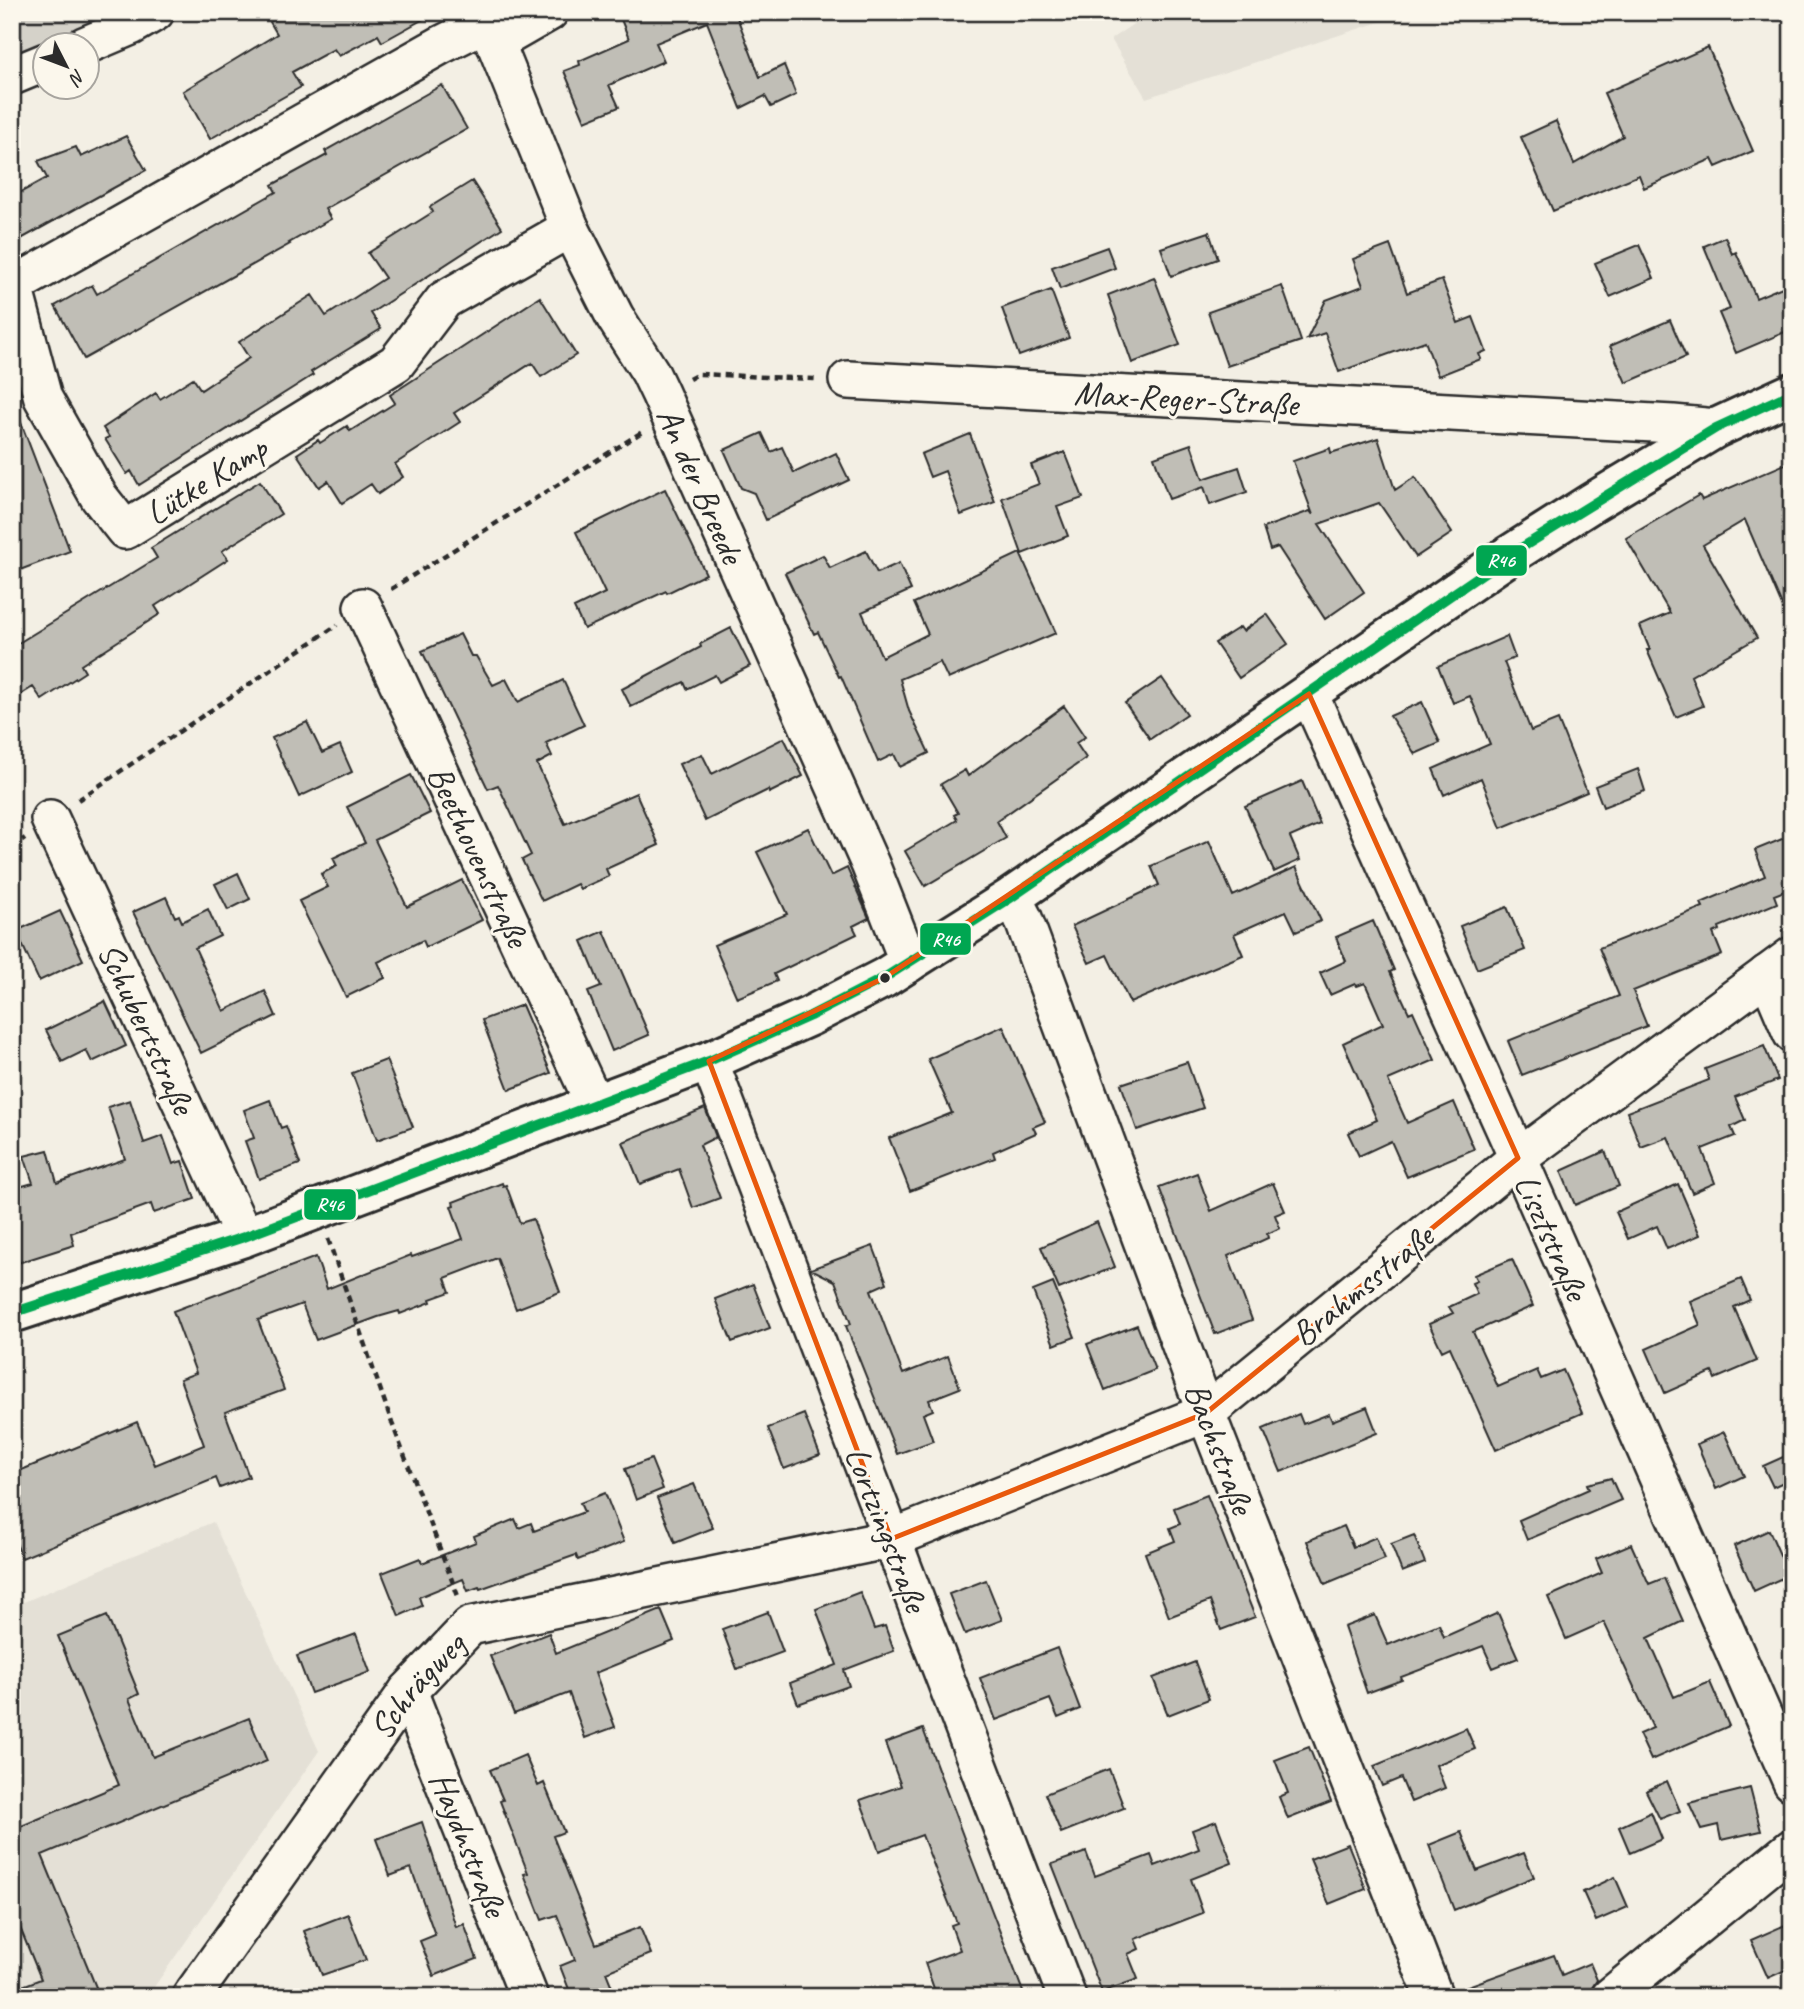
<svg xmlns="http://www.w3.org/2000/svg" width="1804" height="2009" font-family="Caveat,sans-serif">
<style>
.built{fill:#e4e0d6}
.green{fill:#d5d2c9;stroke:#807e7a;stroke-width:2}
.building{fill:#c0beb6;stroke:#2b2b2b;stroke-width:2}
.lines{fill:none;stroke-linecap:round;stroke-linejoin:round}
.street-casing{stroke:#2b2b2b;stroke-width:42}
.secondary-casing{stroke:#2b2b2b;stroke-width:44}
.path{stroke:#2b2b2b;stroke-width:4.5;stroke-dasharray:7 5;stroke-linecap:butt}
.street{stroke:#fbf7ec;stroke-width:37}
.secondary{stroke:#fbf7ec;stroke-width:38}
.bus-1-casing{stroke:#fbf7ec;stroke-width:16}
.bus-1{stroke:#00a651;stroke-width:10}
.marked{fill:none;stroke:#e8590c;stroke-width:5;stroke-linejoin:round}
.bus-dot{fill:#2b2b2b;stroke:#fbf7ec;stroke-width:2.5}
.labels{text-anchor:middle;stroke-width:6;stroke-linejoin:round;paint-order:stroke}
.street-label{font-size:35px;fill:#2b2b2b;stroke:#fbf7ec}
.line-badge{stroke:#fbf7ec;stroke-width:2.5}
.badge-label{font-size:19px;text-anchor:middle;font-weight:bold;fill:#fff}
</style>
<rect width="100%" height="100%" fill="#f3efe4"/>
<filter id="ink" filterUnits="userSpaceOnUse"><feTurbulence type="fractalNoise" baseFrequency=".0143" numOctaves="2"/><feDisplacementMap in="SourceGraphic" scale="14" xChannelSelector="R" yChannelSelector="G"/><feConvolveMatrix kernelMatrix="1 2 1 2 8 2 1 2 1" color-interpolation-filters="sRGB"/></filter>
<g filter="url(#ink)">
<!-- built -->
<path class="built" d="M1151 12H1410L1146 98 1111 39Z
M213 1522 319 1751 147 1997H12V1607Z"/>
<!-- green -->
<path class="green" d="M12 12H151L71 45 46 46 12 68Z"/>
<!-- building -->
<path class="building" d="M288 12H436L382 42 378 35 339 56 334 49 292 72 301 87 210 139 183 91 277 34 270 22Z
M618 12H735L760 77 784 65 796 95 771 107 765 96 741 108 707 22 656 43 664 61 609 85 619 107 585 121 564 71 580 65 579 61 629 39Z
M1708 47 1753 151 1716 167 1712 159 1644 188 1639 175 1553 211 1521 137 1556 121 1574 164 1623 136 1604 93Z
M442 85 467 129 325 209 331 219 289 243 290 244 84 359 55 306 92 285 97 294 276 192 272 185 327 155 325 151Z
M126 136 146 170 12 244V197L47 178 38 161 76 147 81 157Z
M472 181 502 228 371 313 381 329 311 372 313 375 139 485 131 471 127 474 105 439 109 437 103 428 156 393 160 399 193 378 201 390 249 358 239 342 312 295 326 316 385 278 368 253 433 212 430 207Z
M1209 232 1218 259 1171 276 1161 248Z
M1725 237 1732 254 1736 252 1756 298 1792 283V329L1736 353 1719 313 1730 309 1704 246Z
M1390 245 1407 293 1442 280 1458 323 1473 317 1486 351 1479 354 1481 359 1438 376 1425 341 1339 372 1325 333 1307 339 1326 300 1363 286 1353 259Z
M1639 245 1654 278 1610 297 1595 263Z
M1107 247 1115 268 1060 289 1052 267Z
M1154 277 1180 345 1132 363 1108 295Z
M1282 286 1301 341 1227 366 1208 312Z
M1051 290 1069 338 1019 356 1002 308Z
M540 297 576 355 541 377 532 363 454 413 460 422 395 464 403 477 378 494 371 484 342 503 328 481 319 487 297 454 318 440 320 443 347 426 350 431 395 403 390 395Z
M1670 320 1686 357 1626 383 1610 346Z
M12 407H15L70 551 12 573Z
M762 433 771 452 782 447 794 473 836 453 849 480 766 520 754 493 741 488 724 450Z
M970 434 995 502 961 515 945 471 930 477 921 454Z
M1378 438 1395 490 1415 477 1452 533 1416 557 1379 503 1319 524 1364 592 1325 619 1278 547 1270 550 1263 528 1310 511 1313 515 1293 461 1330 448 1331 453Z
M1191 444 1203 479 1239 467 1247 492 1210 505 1204 487 1169 499 1154 457Z
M1065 452 1083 498 1057 507 1068 536 1022 554 1002 498 1039 484 1031 465Z
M1792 461V629L1745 520 1703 545 1757 638 1691 676 1703 706 1676 717 1647 650H1650L1640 626 1670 613 1626 538 1699 495 1702 500Z
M260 481 281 514 222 551 228 559 155 606 160 614 81 665 85 672 42 700 33 687 12 700V647L157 558 151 548Z
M665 489 706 574 667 593 666 591 584 629 574 608 605 593 576 532Z
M866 551 877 573 899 563 911 590 862 612 882 657 928 634 914 603 1020 553 1056 633 948 679 940 662 900 679 909 711 929 753 900 767 894 754 878 762 841 676 839 677 818 632 814 634 785 573 823 555 830 568Z
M1267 614 1288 644 1239 678 1215 643 1240 627 1243 631Z
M731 628 750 666 719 682 715 675 687 689 684 682 631 707 622 689 701 647 700 644Z
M460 634 471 656H476L493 685 506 679 518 702 563 680 584 725 546 743 552 756 537 764 565 824 636 793 659 845 606 869 609 876 580 889 577 884 542 901 522 860 531 855 498 785 488 789 422 651Z
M1507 636 1515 658 1504 662 1531 731 1558 720 1587 792 1501 828 1481 778 1444 795 1433 769 1490 744 1470 696 1453 703 1438 666Z
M1162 678 1187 714 1150 739 1125 703Z
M1422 702 1440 743 1415 754 1390 716Z
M1064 706 1085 737 1076 743 1086 758 997 821 1006 838 925 886 905 851 957 820 954 815 958 813 941 784 965 770 968 776Z
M307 722 322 753 340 745 352 772 299 797 272 738Z
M784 738 803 776 769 793 768 790 705 821 679 764 702 754 712 774Z
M1638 769 1645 791 1603 807 1595 786Z
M411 775 430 813 375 840 407 907 462 880 482 920 426 947 423 940 378 962 385 978 346 997 299 901 328 887 321 874 337 866 333 858 365 843 347 807Z
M1302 781 1320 824 1290 837 1300 860 1274 872 1245 806Z
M808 828 831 876 847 868 869 918 853 926 857 934 774 974 777 981 737 998 714 945 787 914 757 852Z
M1792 835V888L1774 895 1777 903 1719 927 1720 930 1713 933 1722 955 1633 991 1647 1026 1522 1075 1508 1041 1619 996 1599 948 1703 907 1701 903 1765 876 1755 850Z
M1209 841 1233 896 1296 867 1321 921 1296 932 1286 911 1234 934 1243 955 1130 1003 1107 955 1089 963 1072 926 1159 885 1151 866Z
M238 873 250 899 228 910 215 884Z
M166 897 175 917 179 915 182 922 208 909 220 936 195 948 224 1011 265 991 276 1016 201 1053 133 912Z
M1507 907 1525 950 1477 969 1460 926Z
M60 911 83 960 39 981 16 931Z
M1373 921 1394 970 1390 972 1409 1013 1413 1011 1435 1060 1388 1080 1407 1123 1454 1102 1474 1149 1407 1177 1391 1141 1359 1156 1348 1133 1377 1120 1343 1043 1383 1024 1365 983 1357 986 1355 984 1330 995 1320 973 1346 961 1336 937Z
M604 931 649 1035 612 1051 588 992 601 987 582 941Z
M105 1001 126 1046 92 1062 86 1050 62 1062 46 1030Z
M522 1005 551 1073 509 1090 482 1020Z
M1003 1026 1045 1122 1033 1127 1036 1133 993 1152 995 1158 910 1191 889 1138 952 1113 928 1059Z
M1764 1046 1778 1080 1735 1097 1745 1120 1731 1127 1735 1136 1702 1149 1715 1183 1692 1193 1668 1137 1641 1147 1627 1112 1709 1080 1705 1069Z
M386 1060 413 1127 377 1140 352 1073Z
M1187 1062 1203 1108 1137 1130 1121 1084Z
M130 1100 144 1143 163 1136 173 1164 182 1161 195 1199 154 1213 151 1204 71 1233 74 1245 18 1263 12 1245V1189L33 1183 24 1156 48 1150 57 1183 125 1159 108 1107Z
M270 1100 281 1128 286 1126 300 1164 259 1179 245 1141 254 1138 244 1110Z
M705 1108 716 1137 700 1145 720 1198 693 1208 679 1169 640 1184 623 1142Z
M1605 1151 1619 1186 1575 1205 1561 1171Z
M1197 1173 1211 1211 1273 1183 1285 1211 1275 1215 1280 1228 1267 1234 1268 1238 1228 1256 1252 1320 1215 1334 1159 1187Z
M502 1183 503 1186 506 1185 520 1223 533 1219 560 1292 516 1309 497 1258 445 1278 450 1292 430 1299 431 1302 400 1314 399 1311 378 1317 316 1340 302 1304 258 1320 284 1390 225 1412 249 1477 220 1488 216 1478 22 1558 12 1533V1474L137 1422 155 1465 204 1445 180 1379 196 1373 173 1311 316 1257 327 1289 411 1255 412 1257 463 1239 451 1206 454 1205 453 1202Z
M1678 1184 1700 1235 1667 1249 1657 1226 1628 1239 1616 1212Z
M1097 1222 1115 1267 1059 1289 1041 1247Z
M873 1246 887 1283 871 1290 903 1374 948 1356 960 1388 929 1400 933 1410 923 1414 933 1441 897 1454 846 1326 851 1324 835 1281 811 1269Z
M1512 1259 1533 1306 1473 1332 1498 1387 1537 1370 1541 1379 1563 1370 1582 1413 1496 1450 1450 1347 1442 1351 1429 1324 1453 1313 1449 1307 1477 1294 1472 1283 1477 1281 1474 1275Z
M1741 1279 1750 1300 1734 1307 1757 1361 1715 1379 1712 1372 1665 1393 1646 1349 1700 1325 1690 1301Z
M1053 1283 1075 1337 1054 1345 1033 1291Z
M753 1284 770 1328 732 1342 715 1299Z
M1137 1325 1155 1370 1105 1390 1087 1344Z
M1367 1407 1377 1433 1281 1472 1263 1429 1299 1414 1303 1424 1329 1414 1332 1421Z
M804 1414 820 1455 784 1469 768 1428Z
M1724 1432 1744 1476 1716 1489 1697 1444Z
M1792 1453V1478L1773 1487 1763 1466Z
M651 1459 663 1489 636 1500 625 1469Z
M1611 1478 1621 1500 1527 1540 1519 1520 1589 1489 1587 1484Z
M694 1484 713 1528 675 1543 657 1498Z
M605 1493 624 1542 578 1560 576 1555 480 1589 479 1587 468 1591 463 1579 419 1597 422 1606 399 1616 382 1573 420 1558 422 1563 476 1542 474 1536 515 1519 519 1528 531 1523 534 1531 584 1512 580 1503Z
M1207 1495 1255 1617 1221 1630 1210 1601 1169 1617 1145 1553 1175 1541 1170 1528 1180 1524 1174 1508Z
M1344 1526 1353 1547 1376 1537 1385 1559 1325 1584 1307 1541Z
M1769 1530 1789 1575 1754 1591 1734 1546Z
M1414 1535 1425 1563 1402 1572 1391 1544Z
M1631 1544 1649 1584 1664 1578 1683 1621 1648 1638 1674 1697 1710 1682 1729 1726 1651 1760 1639 1734 1653 1728 1604 1622 1566 1639 1548 1597 1602 1573 1596 1559Z
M986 1580 1002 1620 965 1634 949 1594Z
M860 1592 874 1629 885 1626 894 1651 844 1670 849 1686 798 1704 790 1683 837 1665 816 1609Z
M661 1610 674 1641 595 1673 615 1727 585 1738 569 1693 514 1714 490 1656 549 1633 556 1653Z
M768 1612 783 1652 737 1669 722 1629Z
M1498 1613 1518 1658 1493 1668 1483 1646 1401 1677 1402 1680 1367 1693 1344 1627 1375 1615 1388 1645 1439 1624 1444 1637Z
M107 1616 139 1694 129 1699 153 1757 249 1718 267 1761 42 1855 100 1997H12V1990L41 1979 12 1908V1830L119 1785 58 1636Z
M356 1634 370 1672 311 1693 297 1656Z
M1057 1648 1080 1709 1058 1718 1050 1699 996 1720 980 1678Z
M1195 1662 1209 1699 1168 1715 1153 1678Z
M1466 1728 1475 1749 1436 1765 1445 1788 1411 1802 1401 1778 1382 1786 1374 1766Z
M923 1729 971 1857 1025 1997H937L925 1963 960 1950 951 1925 957 1923 936 1871 922 1835 879 1851 870 1826 860 1800 901 1786 885 1743Z
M1309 1747 1331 1802 1288 1819 1279 1797 1288 1793 1275 1760Z
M525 1755 538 1786 544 1783 564 1832 553 1836 596 1944 640 1927 651 1954 606 1972 616 1997H572L560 1966 575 1960 557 1915 542 1920 524 1874 528 1873 500 1801 503 1800 490 1770Z
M1109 1769 1124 1808 1061 1833 1045 1794Z
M1667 1781 1680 1811 1660 1819 1646 1791Z
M1750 1788 1761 1831 1721 1840 1718 1825 1701 1829 1689 1803Z
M1651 1812 1662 1839 1630 1853 1619 1827Z
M1216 1821 1232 1863 1191 1879 1203 1913 1135 1939 1139 1949 1128 1954 1138 1979 1102 1992 1052 1864 1086 1852 1095 1876 1151 1855 1155 1866 1199 1849 1192 1830Z
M422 1822 456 1927 464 1924 477 1959 434 1976 420 1941 435 1935 411 1868 390 1876 376 1839Z
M1461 1832 1477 1871 1524 1853 1534 1877 1454 1910 1429 1845Z
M1348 1844 1366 1889 1329 1904 1310 1859Z
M1615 1877 1628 1907 1596 1921 1583 1892Z
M348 1914 366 1960 322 1975 304 1931Z
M1792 1922V1967L1768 1978 1751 1940Z
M1554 1955 1562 1975 1590 1963 1597 1980 1590 1991 1582 1997H1454V1991Z"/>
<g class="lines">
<!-- street casing -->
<g class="street-casing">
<g id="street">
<path d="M483 12 570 228 615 317 650 372 660 393 870 864 909 963"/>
<path d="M487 22 441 45 13 286 43 398 99 497 125 530 396 363 444 300 570 228"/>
<path d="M495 43 549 12"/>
<path d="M84 46 131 26 155 12"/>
<path d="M12 76 46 62"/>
<path d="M848 380 1673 424 1716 428"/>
<path d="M363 607 595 1105"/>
<path d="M1309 694 1518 1158 1792 1782"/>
<path d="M50 819 244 1237"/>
<path d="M1012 897 1023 918 1206 1413 1434 1997"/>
<path d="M1767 974 1792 1033"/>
<path d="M709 1061 1067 1997"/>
<path d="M408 1691 529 1997"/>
<path id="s1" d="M191 1997 408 1691 470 1626 891 1539 1206 1413 1518 1158 1792 956"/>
<path d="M1610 1997 1792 1848"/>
</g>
</g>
<!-- secondary casing -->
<g class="secondary-casing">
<path id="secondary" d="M12 1313 244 1237 709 1061 810 1016 884 978 1012 897 1508 556 1593 502 1716 428 1792 393"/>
</g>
<!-- path -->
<path class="path" d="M689 379 698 374 815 379
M391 589 642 432
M78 800 337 625
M12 847 25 838
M328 1239 392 1423 458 1596"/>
<!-- street -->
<use href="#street" class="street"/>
<!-- secondary -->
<use href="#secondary" class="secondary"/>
<!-- bus-1 casing -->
<g class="bus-1-casing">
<path id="bus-1" d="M12 1313 244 1237 709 1061 810 1016 884 978 1012 897 1508 556 1716 428 1792 393"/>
</g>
<!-- bus-1 -->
<use href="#bus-1" class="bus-1"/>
</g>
</g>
<!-- marked area -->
<path class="marked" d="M1309 694 1518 1158 1206 1413 891 1539 709 1061 884 978Z"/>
<!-- markers -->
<circle class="bus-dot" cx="885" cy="978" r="6"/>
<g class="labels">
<!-- street labels -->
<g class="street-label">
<text transform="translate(1186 398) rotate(3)" y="12">Max-Reger-Straße</text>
<text transform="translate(206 480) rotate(-32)" y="12">Lütke Kamp</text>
<text transform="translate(701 485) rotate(66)" y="12">An der Breede</text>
<text transform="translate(479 856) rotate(65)" y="12">Beethovenstraße</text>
<text transform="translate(147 1028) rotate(65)" y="12">Schubertstraße</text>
<text transform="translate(1552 1237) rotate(66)" y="12">Lisztstraße</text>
<text transform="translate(1362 1285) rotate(-39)" y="12">Brahmsstraße</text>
<text transform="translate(1220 1448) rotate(69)" y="12">Bachstraße</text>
<text transform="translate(887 1529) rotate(69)" y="12">Lortzingstraße</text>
<text dy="12" stroke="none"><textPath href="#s1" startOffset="385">Schrägweg</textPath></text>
<text transform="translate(469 1844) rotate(68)" y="12">Haydnstraße</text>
</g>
</g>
<g class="line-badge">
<rect x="1475" y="544" width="53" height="33" rx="7" fill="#00a651"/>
<rect x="919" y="922" width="53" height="34" rx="7" fill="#00a651"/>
<rect x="303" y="1188" width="54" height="33" rx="7" fill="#00a651"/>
</g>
<g class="badge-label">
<text x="1501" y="567">R46</text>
<text x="946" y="946">R46</text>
<text x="330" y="1211">R46</text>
</g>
<!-- margin -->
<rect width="1804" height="2009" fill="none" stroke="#fbf7ec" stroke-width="42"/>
<rect x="21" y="21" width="1762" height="1967" fill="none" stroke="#2b2b2b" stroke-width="2.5" filter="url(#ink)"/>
<!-- north arrow -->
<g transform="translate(66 66) rotate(132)"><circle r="33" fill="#fbf7ec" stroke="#a8a59f" stroke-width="2"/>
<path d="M0-5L12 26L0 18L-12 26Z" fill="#2b2b2b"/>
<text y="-10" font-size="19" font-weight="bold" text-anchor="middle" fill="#2b2b2b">N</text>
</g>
</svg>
